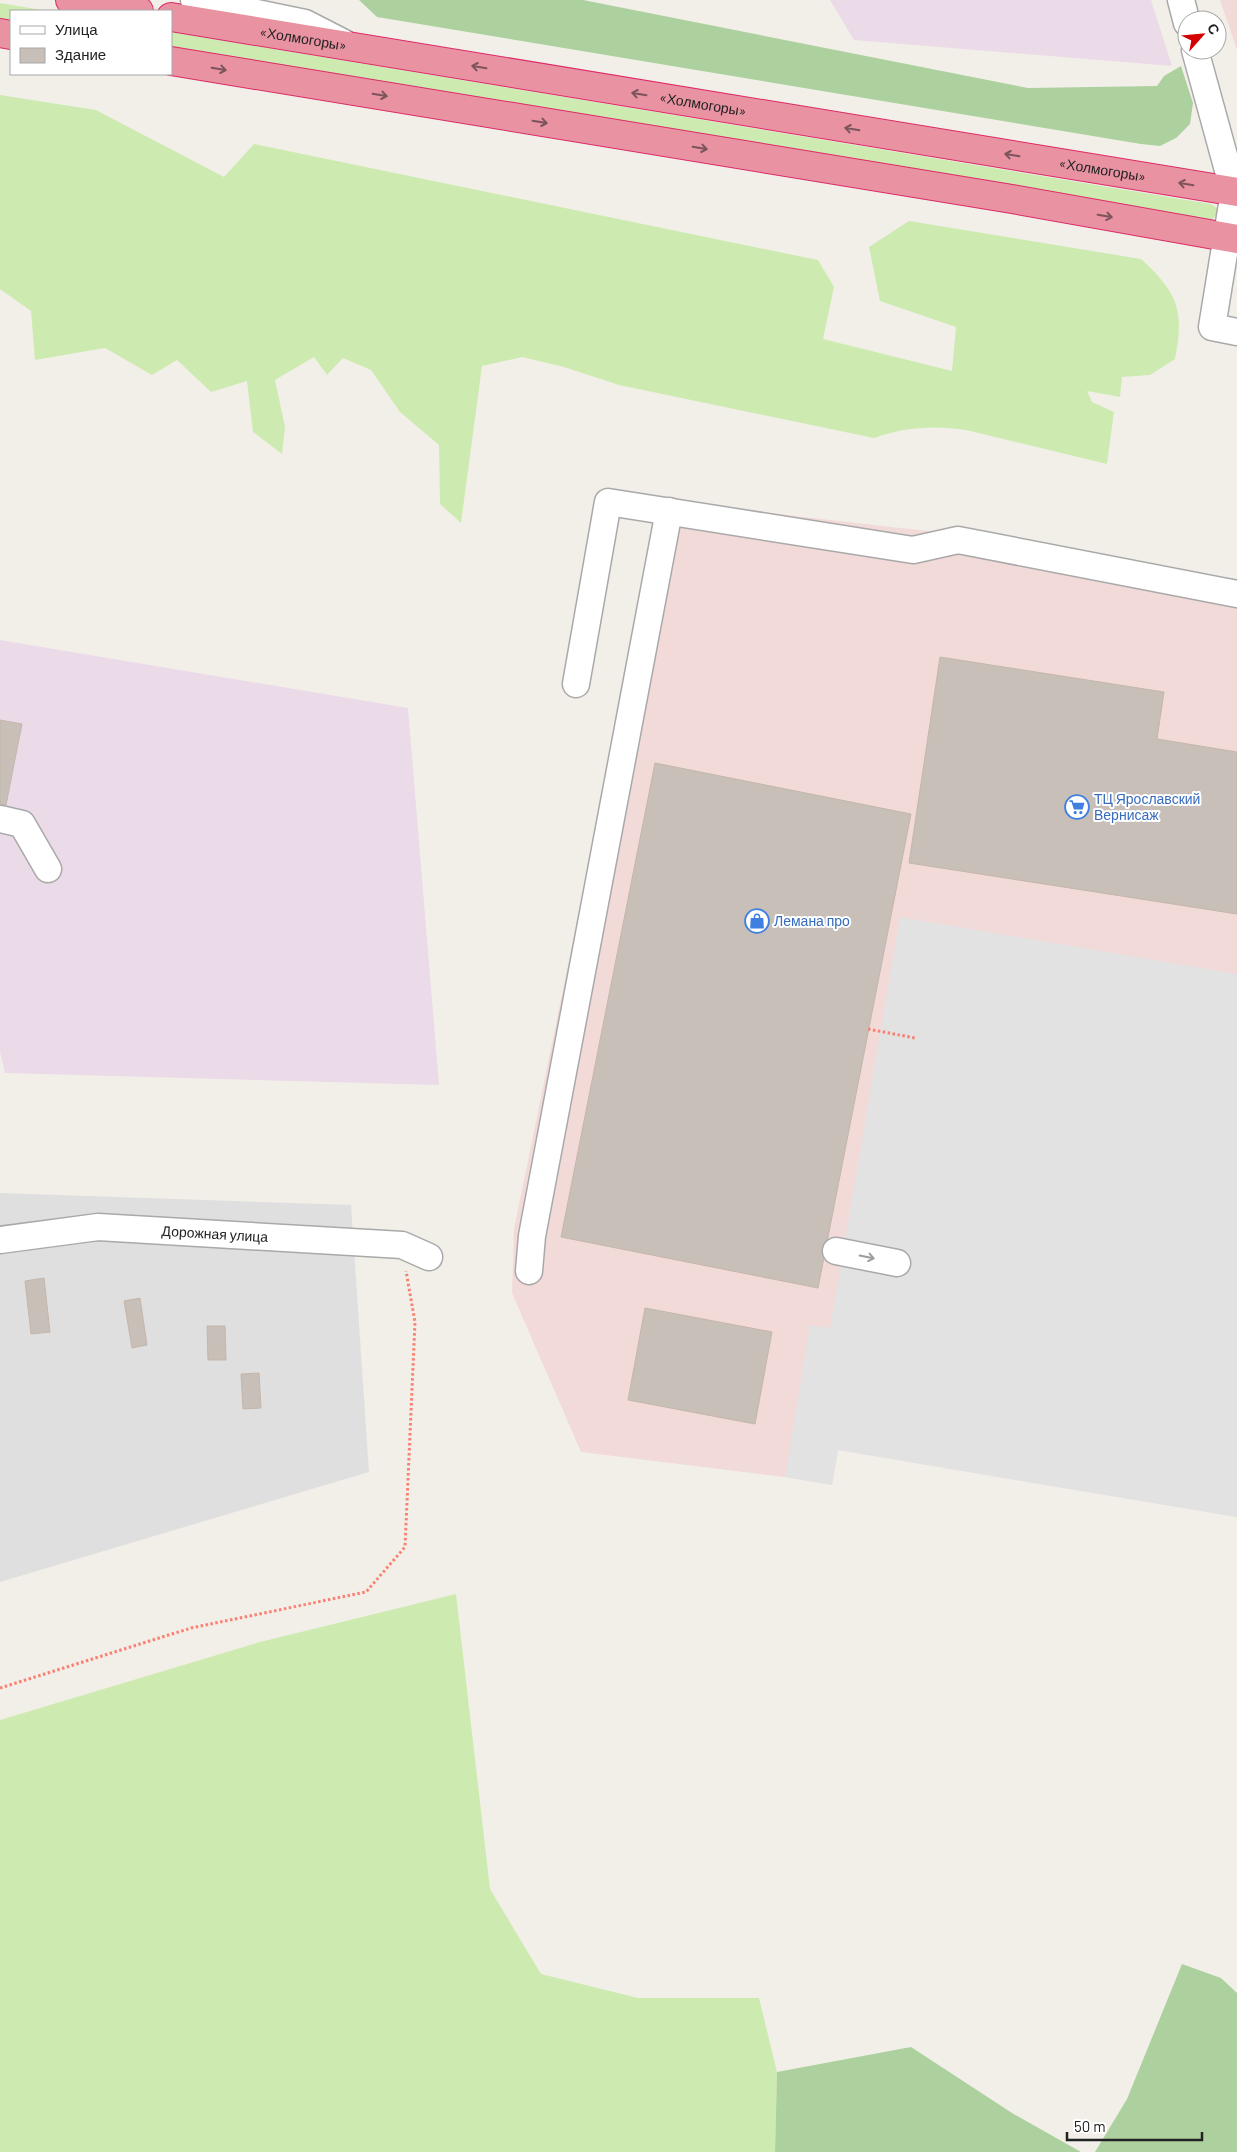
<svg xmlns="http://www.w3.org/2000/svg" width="1237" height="2152" font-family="Barlow,sans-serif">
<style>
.residential{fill:#e0dfdf}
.commercial{fill:#f2dad9}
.industrial{fill:#ebdbe8}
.grass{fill:#cdebb0}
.forest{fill:#add19e}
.parking{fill:#e2e2e2}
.building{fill:#c7bfb8;stroke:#c4b6ab}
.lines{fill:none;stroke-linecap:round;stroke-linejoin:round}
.minor-casing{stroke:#a9a9a9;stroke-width:29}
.highway-casing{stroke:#dc2a67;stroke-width:30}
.path{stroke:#fa8072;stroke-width:3;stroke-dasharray:2.5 2.5;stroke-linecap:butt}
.minor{stroke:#fff;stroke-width:26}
.highway{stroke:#e892a2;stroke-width:28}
.oneway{stroke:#7b545c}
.oneway2{stroke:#9c9c9c}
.labels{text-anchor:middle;stroke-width:4;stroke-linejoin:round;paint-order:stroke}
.street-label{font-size:14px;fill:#222;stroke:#fff}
.shop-label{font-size:14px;fill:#366cbe;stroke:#fff;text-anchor:start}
</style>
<rect width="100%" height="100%" fill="#f2efe9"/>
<!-- residential -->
<path class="residential" d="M0 1193 351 1205 369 1472 0 1582Z"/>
<!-- commercial -->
<path class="commercial" d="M1220 0H1237V50Z
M681 503 945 533 1237 579V1517L838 1450 832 1485 785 1477 581 1452 512 1293 514 1229 659 520Z"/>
<!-- industrial -->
<path class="industrial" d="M830 0H1151L1172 66 854 40Z
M0 640 408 708 439 1085 5 1073 0 1052Z"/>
<!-- grass -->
<path class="grass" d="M0 3 48 11H11V24L0 22Z
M171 32 1211 204 1217 208 1218 213 1212 220H1208L171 50Z
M0 95 96 110 224 177 254 144 818 260 834 287 823 339 952 371 956 327 880 301 869 247 909 221 1141 259C1177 292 1185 310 1175 359L1150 375 1122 377 1120 397 1087 391 1092 402 1114 412 1107 464 966 430C934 425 904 427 874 438L619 385 564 367 522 357 482 366 461 523 440 504 439 445 400 412 371 370 343 358 327 375 314 357 275 380 285 427 282 454 253 432 247 381 211 392 177 360 152 375 105 348 35 360 31 311 0 289Z
M456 1594 490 1889 541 1974 638 1998H759L777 2072 775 2152H0V1720L260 1642Z"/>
<!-- forest -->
<path class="forest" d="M359 0H583L1028 88 1157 86 1164 76 1181 66 1193 103 1190 124 1176 138 1160 146 1141 144 377 17Z
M1182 1964 1221 1978 1237 1993V2152H1095L1127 2099Z
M911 2047 1012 2113 1081 2152H775L777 2072Z"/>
<!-- parking -->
<path class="parking" d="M900 917 1237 974V1517L838 1450 832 1485 785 1477 810 1325 830 1328Z"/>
<!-- building -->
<path class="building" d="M940 657 1164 692 1157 739 1237 752V914L909 863Z
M0 720 22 724 6 805 0 804Z
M655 763 911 814 818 1288 561 1237Z
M44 1278 50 1332 31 1334 25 1281Z
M140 1298 147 1345 132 1348 124 1301Z
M645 1308 772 1332 755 1424 628 1400Z
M207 1326H225L226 1360H208Z
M259 1373 261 1408 243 1409 241 1374Z"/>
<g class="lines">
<!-- minor casing -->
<g class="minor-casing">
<g id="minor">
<path d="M194 0 305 23 344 43"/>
<path d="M1181 0 1187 23"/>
<path d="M1195 50 1234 192 1212 327 1237 332"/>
<path d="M576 684 608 502 913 550 958 540 1237 594"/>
<path d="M0 819 22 824 48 869"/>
<path id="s1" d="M0 1240 98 1227 402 1245 429 1257"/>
<path d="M836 1251 897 1263"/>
<path d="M529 1271 532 1236 669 511"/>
</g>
</g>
<!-- highway casing -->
<g class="highway-casing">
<g id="highway">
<path d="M70 0 139 11"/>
<path id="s2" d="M171 17 1237 192"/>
<path d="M0 33 11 35"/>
<path d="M171 61 1012 199 1237 239"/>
</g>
</g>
<!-- path -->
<path class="path" d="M868 1029 915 1038
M0 1688 191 1628 366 1592 405 1547 415 1322 406 1271"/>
<!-- minor -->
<use href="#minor" class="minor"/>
<!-- highway -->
<use href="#highway" class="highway"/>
</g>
<!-- one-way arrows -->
<defs><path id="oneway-shaft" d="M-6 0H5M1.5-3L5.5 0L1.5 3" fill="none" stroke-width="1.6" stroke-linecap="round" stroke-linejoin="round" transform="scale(1.25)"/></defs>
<g class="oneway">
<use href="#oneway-shaft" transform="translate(479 67) rotate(-171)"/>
<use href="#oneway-shaft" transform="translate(219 69) rotate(9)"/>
<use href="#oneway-shaft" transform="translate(639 94) rotate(-171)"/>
<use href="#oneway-shaft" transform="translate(380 95) rotate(9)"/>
<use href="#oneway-shaft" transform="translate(540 122) rotate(9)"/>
<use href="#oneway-shaft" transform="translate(852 129) rotate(-171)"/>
<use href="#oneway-shaft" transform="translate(700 148) rotate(9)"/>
<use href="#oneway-shaft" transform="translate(1012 155) rotate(-171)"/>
<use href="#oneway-shaft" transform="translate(1186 184) rotate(-171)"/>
<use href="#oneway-shaft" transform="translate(1105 216) rotate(10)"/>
</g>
<use class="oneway2" href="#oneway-shaft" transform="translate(867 1257) rotate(11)"/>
<!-- icons -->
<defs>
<g id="supermarket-ring" transform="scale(1.25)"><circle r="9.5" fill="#fff" stroke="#3f7fe0" stroke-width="1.5"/><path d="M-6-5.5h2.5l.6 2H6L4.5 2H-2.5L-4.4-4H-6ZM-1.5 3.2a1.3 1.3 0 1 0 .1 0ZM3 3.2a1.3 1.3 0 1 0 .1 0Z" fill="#3f7fe0"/></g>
<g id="shop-ring" transform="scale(1.25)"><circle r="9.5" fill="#fff" stroke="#3f7fe0" stroke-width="1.5"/><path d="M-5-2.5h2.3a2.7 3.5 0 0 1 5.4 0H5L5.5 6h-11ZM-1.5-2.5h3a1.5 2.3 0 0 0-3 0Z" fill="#3f7fe0"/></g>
</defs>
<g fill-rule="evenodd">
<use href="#supermarket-ring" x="1077" y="807"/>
<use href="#shop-ring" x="757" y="921"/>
</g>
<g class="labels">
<!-- street labels -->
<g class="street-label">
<text dy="5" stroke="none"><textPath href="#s2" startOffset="134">«Холмогоры»</textPath></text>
<text dy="5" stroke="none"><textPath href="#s2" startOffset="539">«Холмогоры»</textPath></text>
<text dy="5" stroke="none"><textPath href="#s2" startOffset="944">«Холмогоры»</textPath></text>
<text dy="5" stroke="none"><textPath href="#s1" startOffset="216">Дорожная улица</textPath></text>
</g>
<!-- shop labels -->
<g class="shop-label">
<text x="1094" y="804">ТЦ Ярославский<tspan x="1094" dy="16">Вернисаж</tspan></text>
<text x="774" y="926">Лемана про</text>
</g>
</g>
<!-- legend -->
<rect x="10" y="10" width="162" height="65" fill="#ffffff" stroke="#a7a7a7"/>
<rect x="20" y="26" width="25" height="8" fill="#ffffff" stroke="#a7a7a7"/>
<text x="55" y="35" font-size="15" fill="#222222">Улица</text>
<rect x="20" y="48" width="25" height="15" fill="#c7bfb8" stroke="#a7a7a7"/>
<text x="55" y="60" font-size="15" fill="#222222">Здание</text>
<!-- north arrow -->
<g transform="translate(1202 35) rotate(63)"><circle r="24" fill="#ffffff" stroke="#a7a7a7"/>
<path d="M0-4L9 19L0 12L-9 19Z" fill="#d40000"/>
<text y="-8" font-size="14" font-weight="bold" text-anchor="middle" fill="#222222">С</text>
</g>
<!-- scale -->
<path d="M1067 2132v8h135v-8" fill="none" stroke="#222222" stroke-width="2.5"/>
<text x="1074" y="2132" font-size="15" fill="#222222" stroke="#ffffff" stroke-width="4" paint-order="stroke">50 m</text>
</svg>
